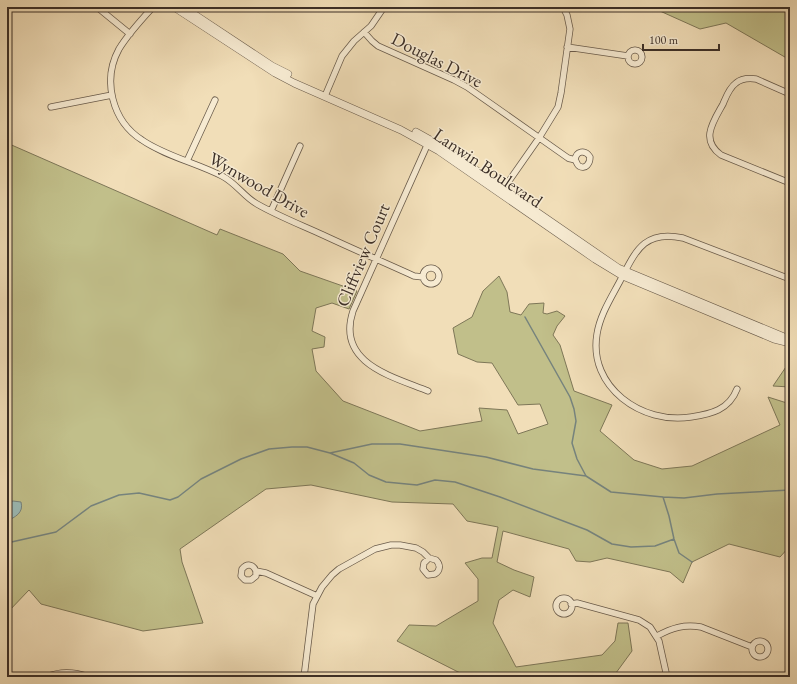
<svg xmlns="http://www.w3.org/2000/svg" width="797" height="684" font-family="'EB Garamond',serif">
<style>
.green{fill:#c1bf8a;stroke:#7e7758}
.water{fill:#9cbbb6;stroke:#76837d}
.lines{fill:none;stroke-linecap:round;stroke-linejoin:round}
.stream{stroke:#76837d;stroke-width:1.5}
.minor-casing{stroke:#695b4b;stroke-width:7}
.tertiary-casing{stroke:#695b4b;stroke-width:8}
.minor{stroke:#f6ead1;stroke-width:5.5}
.tertiary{stroke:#f6ead1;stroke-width:7}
.labels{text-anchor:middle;stroke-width:3;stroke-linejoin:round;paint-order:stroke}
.street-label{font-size:18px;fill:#3c2f27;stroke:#f6ead1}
</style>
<rect width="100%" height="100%" fill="#f1deb8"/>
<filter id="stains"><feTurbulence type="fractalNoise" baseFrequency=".005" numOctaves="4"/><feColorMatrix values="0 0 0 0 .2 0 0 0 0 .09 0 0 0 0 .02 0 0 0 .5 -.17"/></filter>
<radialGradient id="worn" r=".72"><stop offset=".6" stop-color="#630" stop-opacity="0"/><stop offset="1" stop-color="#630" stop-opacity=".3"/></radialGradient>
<!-- green -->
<path class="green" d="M651 7H790V60L726 23 700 29Z
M7 143 217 235 220 229 283 254 300 271 357 291 349 309 332 303 316 308 312 331 325 337 324 347 312 349 316 371 343 401 420 431 482 421 479 408 507 410 518 434 548 424 540 404 518 405 492 363 477 362 458 354 453 328 472 317 483 291 499 276 507 292 510 312 521 315 529 304 544 303 543 313 547 314 557 311 565 316 557 326 553 335 560 345 574 391 612 405 600 431 634 460 662 469 692 466 780 425 768 397 790 404V546L780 557 729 544 692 562 683 583 670 572 607 558 590 562 576 561 569 549 503 531 497 562 514 570 534 577 530 597 513 590 499 600 493 623 516 667 602 655 615 641 618 623H628L632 651 613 677H468L397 641 409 625 436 626 478 601V579L465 563 482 558H492L498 527 467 521 453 504 392 502 311 485 266 489 180 549 182 562 203 623 143 631 41 604 29 590 7 613Z
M790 361V387L773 386Z"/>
<!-- water -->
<path class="water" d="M13 501 21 502C24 513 15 517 7 521V503Z"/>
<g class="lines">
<!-- stream -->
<path class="stream" d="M525 317 570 397 574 409 576 421 572 443 577 459 586 476
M330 453 372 444H400L486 457 533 469 586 476 611 492 663 497 684 498 717 494 790 490
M663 497 669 516 674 539 679 553 692 562
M7 543 56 532 91 506 119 495 139 493 170 500 178 497 201 479 241 459 269 449 292 447H307L330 453 354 463 369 475 386 482 417 485 435 480 455 482 500 497 587 530 612 544 631 547 655 546 674 539"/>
<!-- minor casing -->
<g class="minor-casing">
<path id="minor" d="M97 7 130 34
M153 7C141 20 128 34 119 49 102 80 112 121 142 140 165 156 197 163 222 176 236 183 244 197 257 204 278 216 301 225 323 235 353 249 383 262 414 276L423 277
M364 32 372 41 378 46 454 80 467 87 568 158C570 159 573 159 575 160 577 162 577 165 579 166 586 170 590 163 590 157 585 149 576 151 575 160
M567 47 628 56
M628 57a7 7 0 1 1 14 0a7 7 0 1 1-14 0Z
M790 94 756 79C749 78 742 78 736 83 729 88 726 97 723 104 713 122 700 140 721 155L790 183
M325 96 342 56 354 41 371 26 384 7
M51 107 112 95
M187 161 215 100
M502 191 539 138 558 107 561 93 570 29 567 15 563 7
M271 211 300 146
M423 276a8 8 0 1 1 16 0a8 8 0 1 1-16 0Z
M737 389C729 410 711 414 691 417 642 425 588 387 597 334 600 315 611 298 620 281 635 253 643 229 683 238L790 279
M428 391C391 376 336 363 353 311L429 141
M256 571V576L251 580H245L241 576 242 569C247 563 253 564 256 571L266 573 317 596
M556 606a8 8 0 1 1 16 0a8 8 0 1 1-16 0Z
M571 604 577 603 639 620 650 627 659 641 667 677
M657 636C672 628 684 624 701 627L752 647
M752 649a8 8 0 1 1 16 0a8 8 0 1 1-16 0Z
M47 677C60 671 75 672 89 677
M234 677 245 676 263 677
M304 677 313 604 322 587 332 575 339 569 375 549 391 545H400L416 548 423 552 429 558 436 560C441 565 440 571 435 574L428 575 423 569 424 563 429 558"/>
</g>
<!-- tertiary casing -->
<g class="tertiary-casing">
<path id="tertiary" d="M174 7 275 73 294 83 401 130 439 151 595 259 623 276 774 339 790 343
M183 7 272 66 288 74
M416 132 441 146 618 268 784 337"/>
</g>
<!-- minor -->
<use href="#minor" class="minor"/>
<!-- tertiary -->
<use href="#tertiary" class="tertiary"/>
</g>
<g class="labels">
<!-- street labels -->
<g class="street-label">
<text transform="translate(437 60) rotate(27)" y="6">Douglas Drive</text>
<text transform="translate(488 168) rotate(34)" y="6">Lanwin Boulevard</text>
<text transform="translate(259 185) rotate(30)" y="6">Wynwood Drive</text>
<text transform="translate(363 255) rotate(-67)" y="6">Cliffview Court</text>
</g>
</g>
<!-- margin -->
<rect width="797" height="684" fill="none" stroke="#f1deb8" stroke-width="24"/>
<rect x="8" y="8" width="781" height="668" fill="none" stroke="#3c2f27" stroke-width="2"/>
<rect x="12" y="12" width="773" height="660" fill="none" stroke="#3c2f27"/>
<!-- scale -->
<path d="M643 44v6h76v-6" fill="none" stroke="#3c2f27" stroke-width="2"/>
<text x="649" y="44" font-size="12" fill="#3c2f27" stroke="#f6ead1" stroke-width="3" paint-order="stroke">100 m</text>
<rect width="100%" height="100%" filter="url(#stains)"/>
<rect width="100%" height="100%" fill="url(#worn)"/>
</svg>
